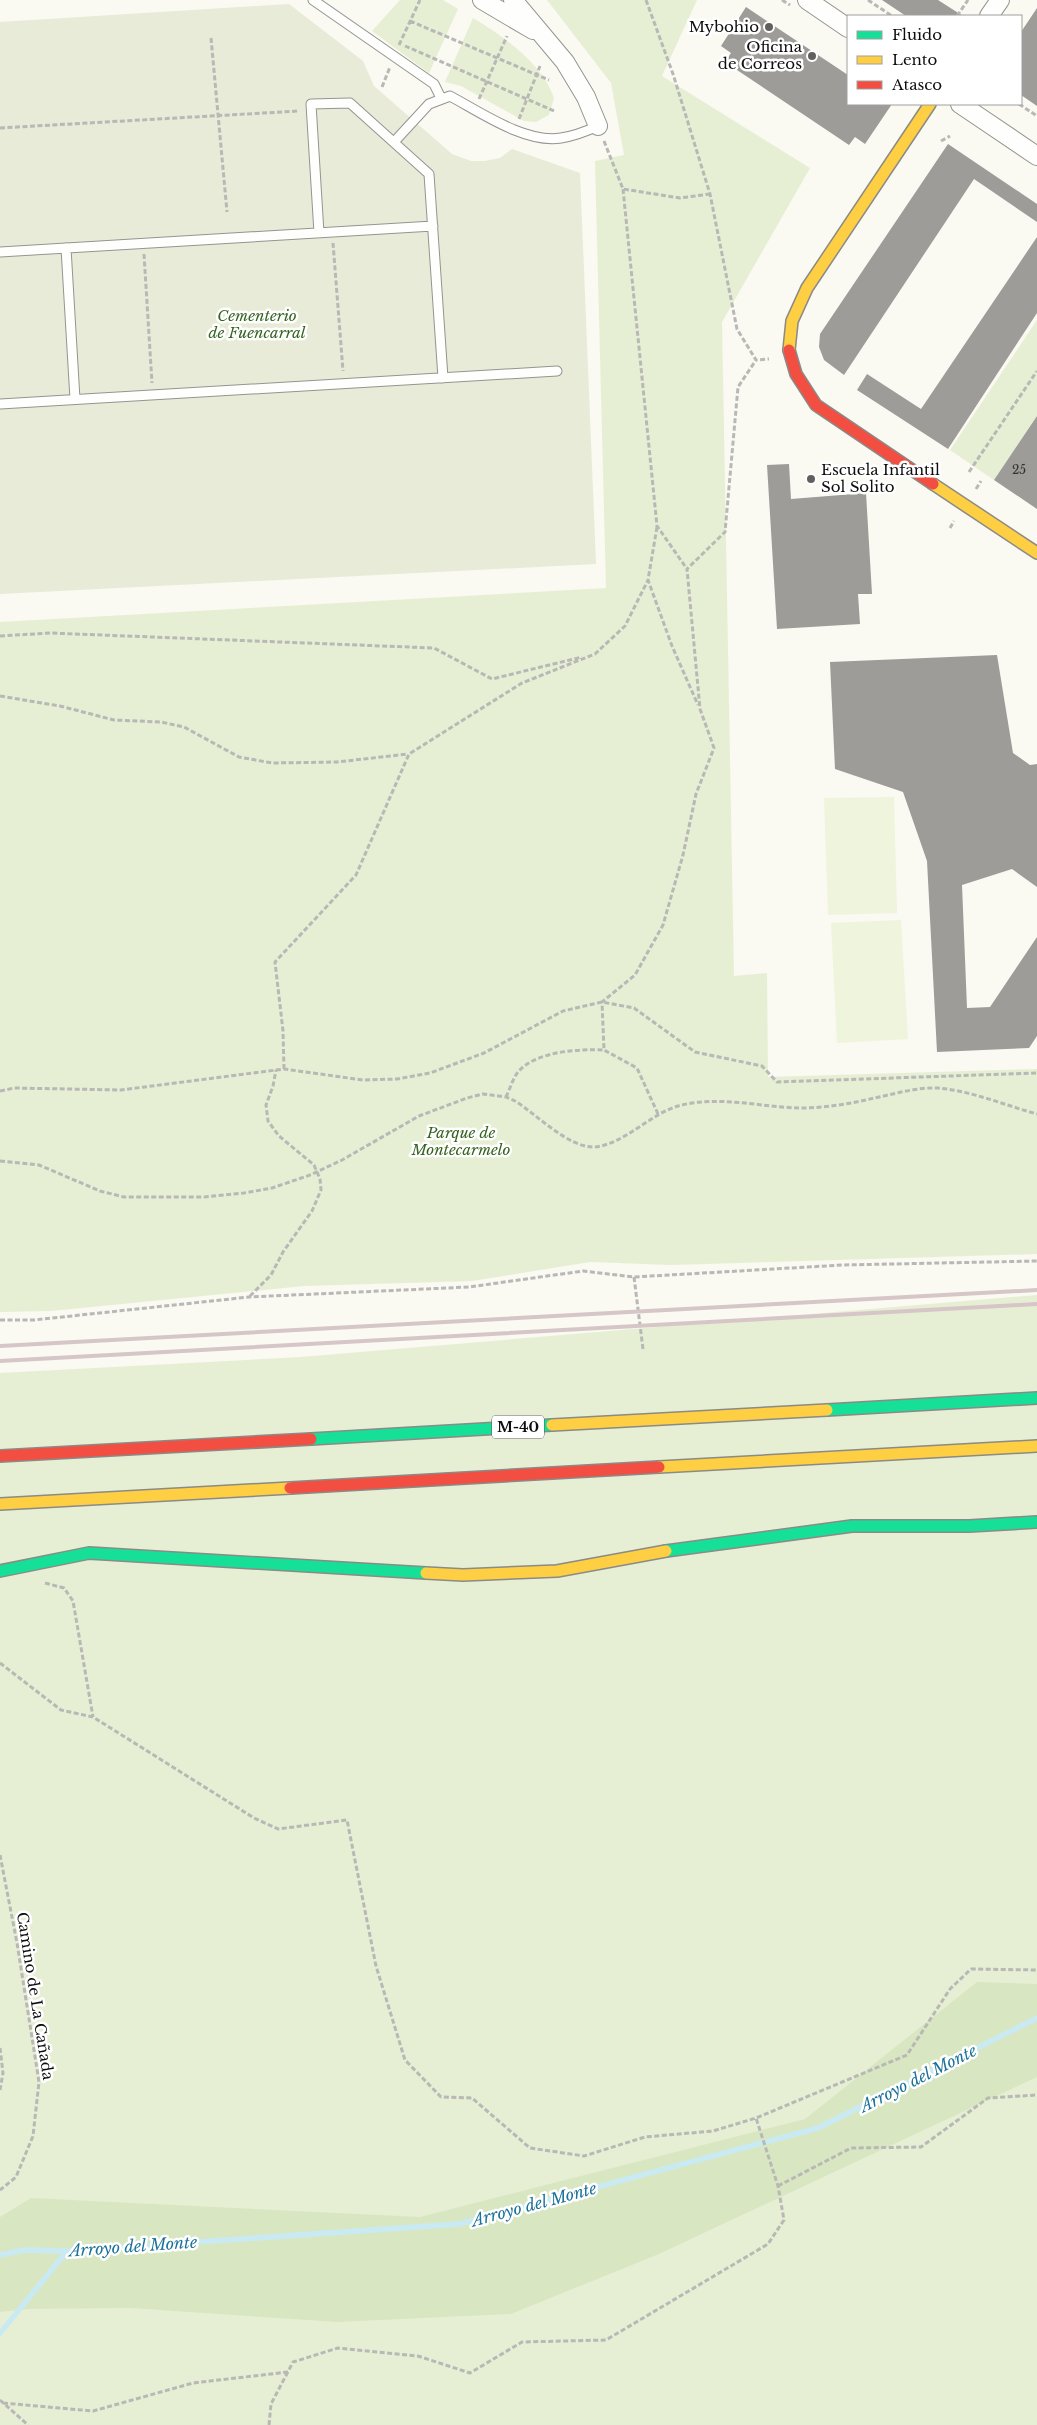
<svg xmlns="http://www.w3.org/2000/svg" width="1037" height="2425" font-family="'Libre Baskerville',serif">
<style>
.green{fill:#e6efd3}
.forest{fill:#d8e7c1}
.cemetery{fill:#e8ebd7}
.pitch{fill:#eff4dd}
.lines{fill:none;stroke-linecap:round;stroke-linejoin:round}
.stream{stroke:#caeaf3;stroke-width:5.5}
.building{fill:#9e9c98}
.lane-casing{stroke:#949491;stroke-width:11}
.street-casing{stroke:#949491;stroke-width:20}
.fast-casing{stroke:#8b8a87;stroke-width:14}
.slow-casing{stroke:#8b8a87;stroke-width:14}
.jam-casing{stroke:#8b8a87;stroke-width:14}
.path{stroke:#b8b8b6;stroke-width:3;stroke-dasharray:5 2.5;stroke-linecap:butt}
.lane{stroke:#fefefd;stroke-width:9}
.street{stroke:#fefefd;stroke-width:18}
.fast{stroke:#16e098;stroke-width:11}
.slow{stroke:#ffcf43;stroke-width:11}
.jam{stroke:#f24e42;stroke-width:11}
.rail{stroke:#d6c6c8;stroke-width:4}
.poi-dot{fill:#61605e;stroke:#fff;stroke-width:2}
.labels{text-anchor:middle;stroke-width:5;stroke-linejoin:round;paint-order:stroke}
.number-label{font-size:12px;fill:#323230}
.shield{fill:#fff;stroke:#565656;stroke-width:1}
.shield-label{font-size:14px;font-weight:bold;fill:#0e0e0e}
.poi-label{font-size:15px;fill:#0e0e0e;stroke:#fff;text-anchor:end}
.park-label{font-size:15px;font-style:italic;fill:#356320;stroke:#fff}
.street-label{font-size:15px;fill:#0e0e0e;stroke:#fff}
.water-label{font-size:16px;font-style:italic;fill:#1b719b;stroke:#fff}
</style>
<rect width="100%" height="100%" fill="#faf9f2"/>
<!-- green -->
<path class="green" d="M400 0H443L458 9 429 73 372 31Z
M547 0H697L662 76 810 168 722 322 734 976 767 973 768 1077 1037 1069V1254L671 1265 590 1262 472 1281 304 1286 51 1311 0 1312V622L606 588 595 161 624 155 611 83Z
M473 18C503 36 542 63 554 98L549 115 536 122 524 121 461 86 445 82Z
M1037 320V416L994 480 950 450Z
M1037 1295V2425H0V1373L301 1357Z"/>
<!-- forest -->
<path class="forest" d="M977 1982 1037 1984V2077L659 2254 511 2314 337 2322 130 2308 29 2309 0 2312V2217L31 2198 420 2217 805 2119Z"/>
<!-- cemetery -->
<path class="cemetery" d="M289 4 363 61 374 86 452 154 471 161H485L500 158 512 149 580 173 596 564 0 594V22Z"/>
<!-- pitch -->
<path class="pitch" d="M894 797 897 913 828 915 824 798Z
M901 920 908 1039 837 1043 831 923Z"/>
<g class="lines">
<!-- stream -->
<path class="stream" d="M0 2255 24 2250 67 2251 459 2224 818 2128 1037 2018
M0 2333 67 2251"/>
</g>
<!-- building -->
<path class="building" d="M882 0H938L963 16H906Z
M746 7 848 75V104H892L865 144 855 137 849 145 725 62 731 53 721 46Z
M1037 8V106L1021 95V32Z
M948 144 1037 204V222L974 179 844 375 824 360 819 347 820 334Z
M1037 237V313L948 449 857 390 867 374 921 409Z
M1037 416V509L994 480Z
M789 464 791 499 866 493 872 594H858L860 624 777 629 767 465Z
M997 655 1013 753 1030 765 1037 764V887L1012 869 962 885 967 1008 990 1007 1037 937V1036L1029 1048 937 1052 927 861 903 792 835 769 830 662Z"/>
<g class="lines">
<!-- lane casing -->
<g class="lane-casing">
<path id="lane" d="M313 0 434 84 441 98
M394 142 429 104 450 96C480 112 526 144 561 138 574 136 587 131 598 126
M319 233 311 104 350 103 429 174 443 378
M66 248 75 399
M0 252 433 226
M0 404 557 371"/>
</g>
<!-- street casing -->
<g class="street-casing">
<path id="street" d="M482 0 533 30
M513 0 565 62 586 97 598 126
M807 0 848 28
M989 16 1000 0
M960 104 1037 156"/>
</g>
<!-- fast casing -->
<g class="fast-casing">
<path id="fast" d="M827 1410 1037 1398
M311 1439 552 1425
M666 1551 852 1526H969L1037 1522
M0 1571 89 1553 426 1573"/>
</g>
<!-- slow casing -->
<g class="slow-casing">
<path id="slow" d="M789 350 792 321 807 288 930 104
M933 484 1037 553
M552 1425 827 1410
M659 1467 1037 1446
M0 1504 290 1488
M426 1573 463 1575 557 1571 666 1551"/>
</g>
<!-- jam casing -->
<g class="jam-casing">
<path id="jam" d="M789 350 796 374 816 405 933 484
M0 1456 311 1439
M290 1488 659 1467"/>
</g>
<!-- path -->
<path class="path" d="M646 0 673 74 710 194 737 329 756 360 769 359
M782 0 790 5
M868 0 892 16
M957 16 968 0
M410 21 549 80
M211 38 227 212
M399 45 420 0
M405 46 554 111
M382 87 390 67
M479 99 507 36
M1019 104 1037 116
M519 119 540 66
M0 128 299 111
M604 141 623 189 680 198 710 194
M941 141 950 136
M623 189 657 526 687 569
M333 243 343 371
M144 254 152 383
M969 472 1037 371
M976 489 981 481
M657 527 648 580 672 646 698 705
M950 528 954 521
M0 636 50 633 434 648 492 679 582 657
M0 696 60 706 114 720 161 722 184 727 239 757 272 763 337 762 408 754
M284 1069 283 1031 275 962 356 875 409 754 522 683 595 654 625 626 648 580
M0 1091 14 1088 121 1090 284 1069 363 1080 397 1079 430 1073 484 1053 563 1011 602 1002 634 1008 695 1052 762 1066 777 1082 1037 1073
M506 1097C510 1089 513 1078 518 1072 536 1051 578 1049 604 1050
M658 1114 637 1068 604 1050 602 1002 635 975 663 925 683 855 696 794 714 748 700 709 687 569 725 532 738 387 756 360
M0 1161 39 1165 100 1191 124 1197H204L244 1193 272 1188 310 1175 342 1160 419 1116 467 1098 483 1094 506 1097 515 1101C536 1114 568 1147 593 1147 622 1146 650 1114 678 1106 717 1095 760 1107 799 1108 824 1108 850 1104 874 1098 895 1094 917 1087 938 1088 972 1091 1004 1105 1037 1114
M634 1277 643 1349
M250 1296 271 1275 283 1252 312 1211 321 1190 320 1179 314 1165 279 1136 268 1121 266 1105 273 1086 276 1070
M0 1320H34L249 1297 469 1287 583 1271 634 1277 843 1265 1037 1261
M45 1583 64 1588 73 1601 93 1717
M0 1663 61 1710 93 1717 254 1818 278 1829 347 1820 376 1966 405 2060 441 2097 472 2098 530 2148 584 2156 645 2137 713 2131 756 2118 907 2055 950 1989 971 1969 1037 1970
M0 1855 17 1943 39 2082 33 2136 16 2177 0 2190
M0 2048 3 2073 0 2090
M778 2186 851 2148 921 2147 988 2098 1037 2095
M0 2400 28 2425
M3 2403 93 2411 193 2383 288 2372
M269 2425 271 2404 293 2362 338 2348 418 2356 470 2373 522 2342 606 2340 768 2244 784 2220 778 2186 756 2118"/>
<!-- lane -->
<use href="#lane" class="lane"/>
<!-- street -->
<use href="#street" class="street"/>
<!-- fast -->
<use href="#fast" class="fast"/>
<!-- slow -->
<use href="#slow" class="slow"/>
<!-- jam -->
<use href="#jam" class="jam"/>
<!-- rail -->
<path class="rail" d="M0 1346 1037 1290
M0 1361 1037 1304"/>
</g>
<!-- markers -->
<g class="poi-dot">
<circle cx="769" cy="27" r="5"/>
<circle cx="812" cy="56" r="5"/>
<circle cx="811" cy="479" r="5"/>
</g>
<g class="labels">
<!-- number labels -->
<g class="number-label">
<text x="1019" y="474">25</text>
</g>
<!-- shield labels -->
<rect class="shield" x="492" y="1415.5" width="52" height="23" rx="4"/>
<g class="shield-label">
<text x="518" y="1432">M-40</text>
</g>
<!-- poi labels -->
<g class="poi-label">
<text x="759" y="32">Mybohio</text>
<text x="802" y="52">Oficina<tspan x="802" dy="17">de Correos</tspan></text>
<text x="821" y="475" text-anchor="start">Escuela Infantil<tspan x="821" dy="17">Sol Solito</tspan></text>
</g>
<!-- park labels -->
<g class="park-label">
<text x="257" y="321">Cementerio<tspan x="257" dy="17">de Fuencarral</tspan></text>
<text x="461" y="1138">Parque de<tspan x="461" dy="17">Montecarmelo</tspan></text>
</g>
<!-- street labels -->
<g class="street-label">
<text transform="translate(35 1996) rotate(81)" y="5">Camino de La Cañada</text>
</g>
<!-- water labels -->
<g class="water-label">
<text transform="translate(918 2078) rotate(-27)" y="6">Arroyo del Monte</text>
<text transform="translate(534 2204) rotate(-15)" y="6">Arroyo del Monte</text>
<text transform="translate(133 2246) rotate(-4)" y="6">Arroyo del Monte</text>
</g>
</g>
<!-- legend -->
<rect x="847" y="15" width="175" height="90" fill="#ffffff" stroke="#9f9f9f"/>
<rect x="857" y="31" width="25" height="8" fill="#16e098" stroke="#9f9f9f"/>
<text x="892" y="40" font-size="15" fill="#0e0e0e">Fluido</text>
<rect x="857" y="56" width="25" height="8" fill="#ffcf43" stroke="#9f9f9f"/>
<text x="892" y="65" font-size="15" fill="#0e0e0e">Lento</text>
<rect x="857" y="81" width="25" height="8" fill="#f24e42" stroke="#9f9f9f"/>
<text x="892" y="90" font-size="15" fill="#0e0e0e">Atasco</text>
</svg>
